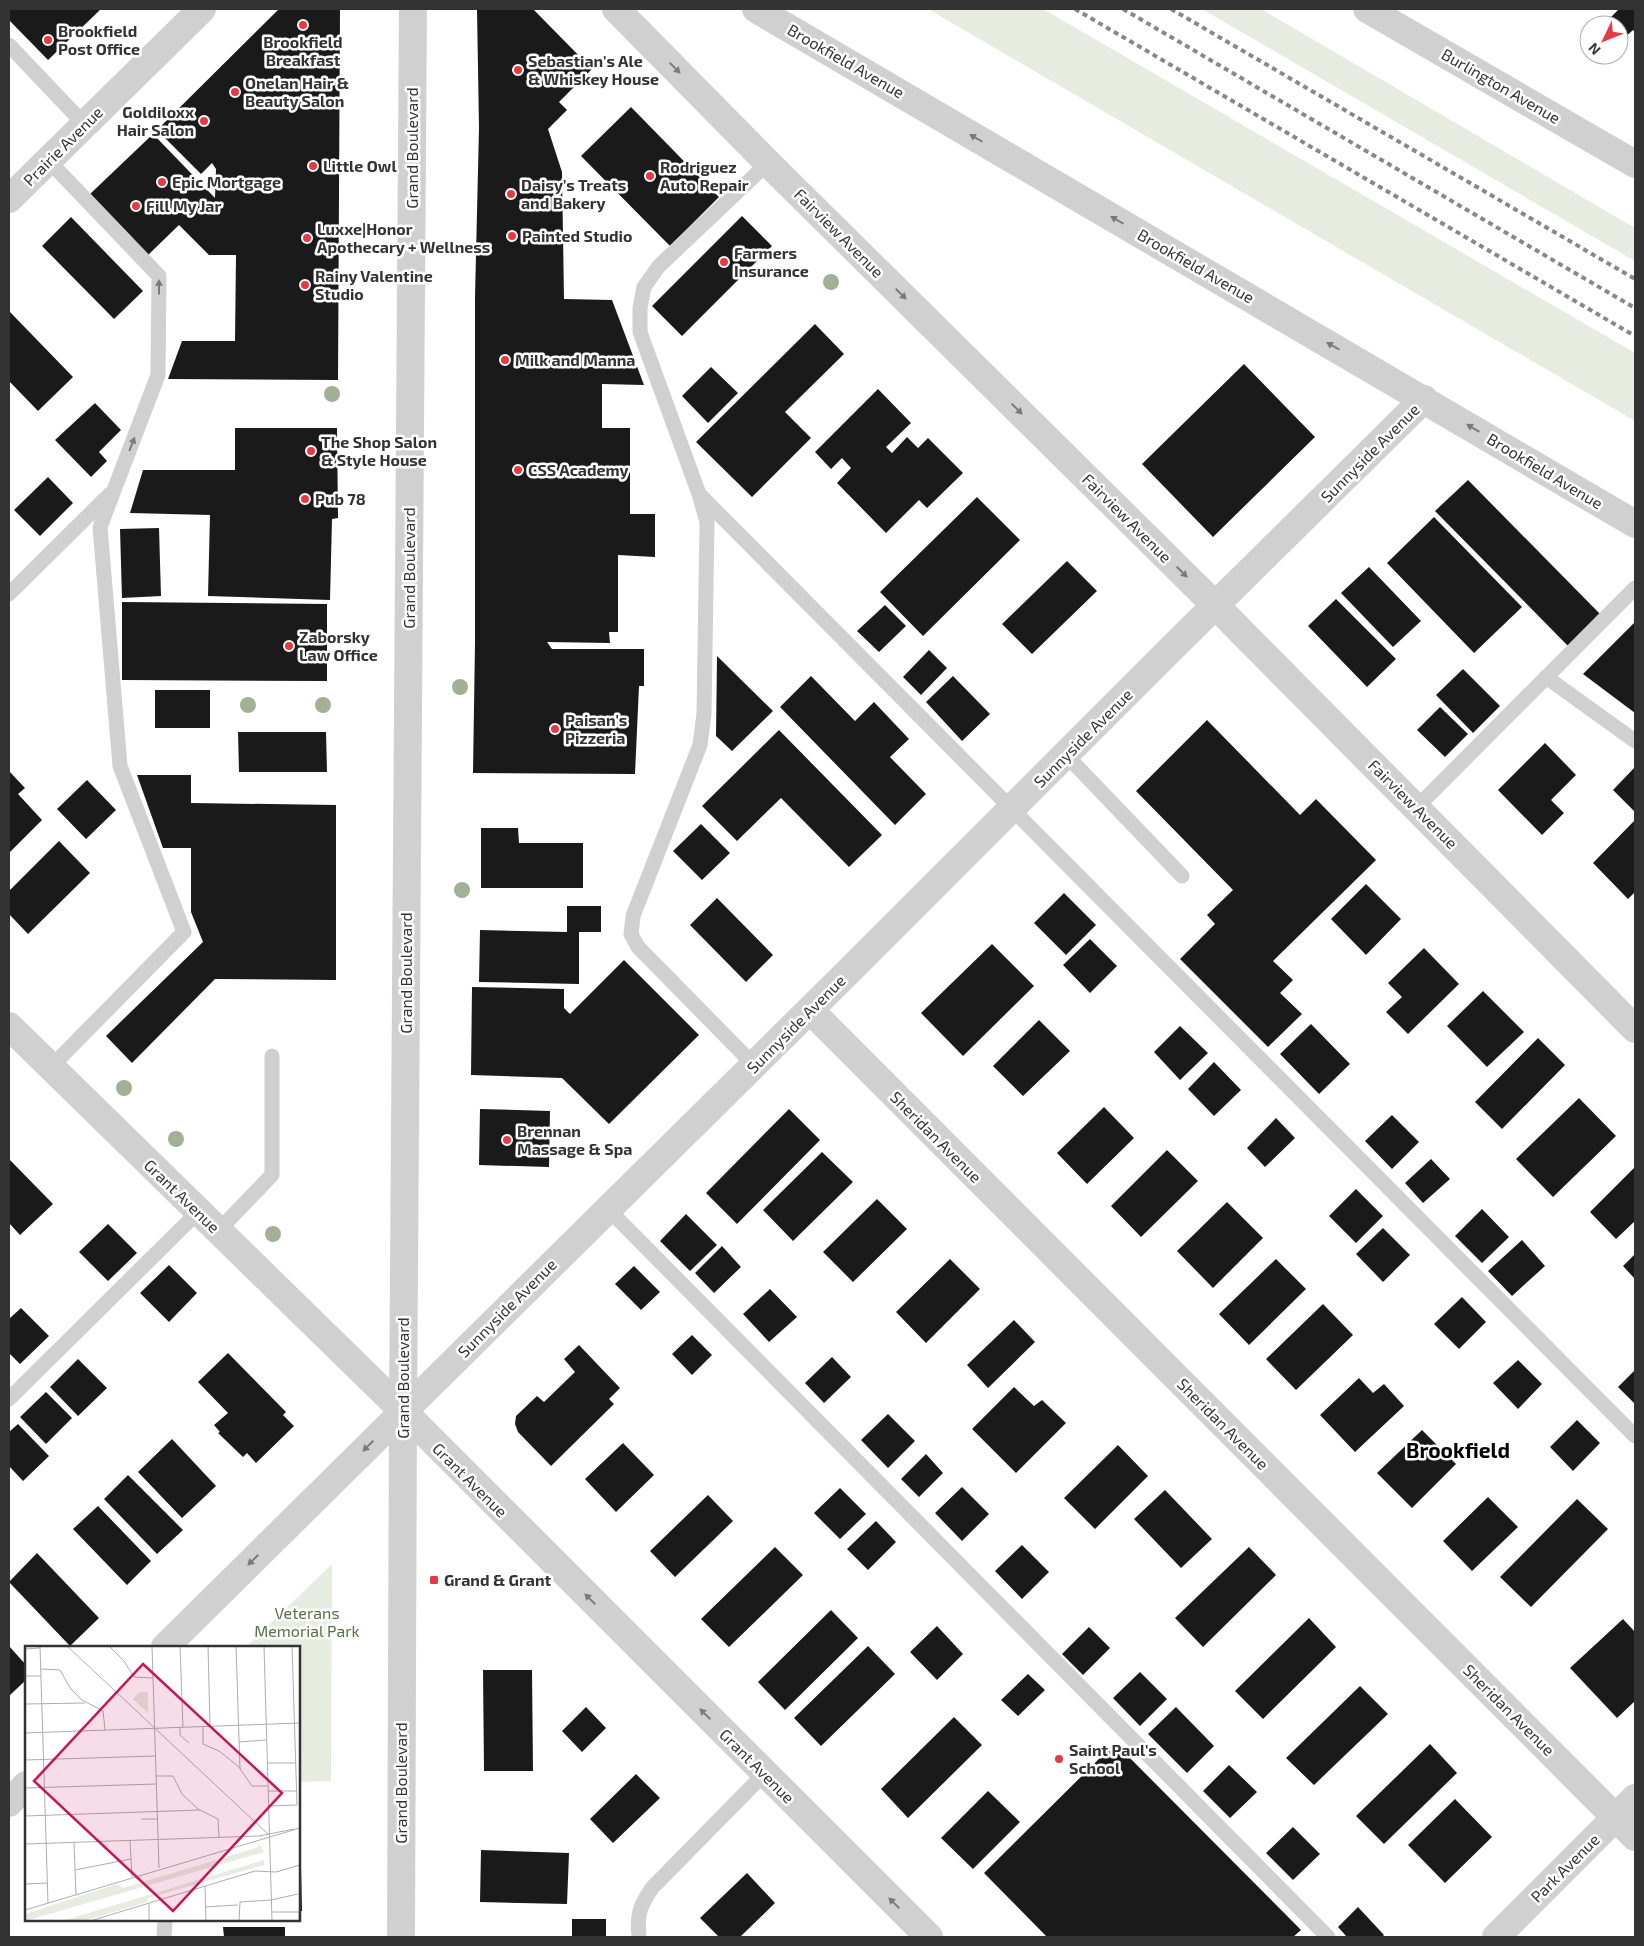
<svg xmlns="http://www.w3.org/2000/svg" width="1644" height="1946" font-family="'Exo 2',sans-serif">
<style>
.green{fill:#e6ecdf}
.building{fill:#1a1a1a}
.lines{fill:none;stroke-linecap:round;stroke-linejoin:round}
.service{stroke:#d0d0d0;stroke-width:15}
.minor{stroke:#d0d0d0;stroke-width:28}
.tertiary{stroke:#d0d0d0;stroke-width:28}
.rail{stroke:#888;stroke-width:4;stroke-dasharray:5 4;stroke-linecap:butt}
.tree{fill:#a2b095}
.oneway{fill:#7a7a7a}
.poi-dot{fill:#e63946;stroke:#fff;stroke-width:2}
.labels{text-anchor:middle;stroke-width:5;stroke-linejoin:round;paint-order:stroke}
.poi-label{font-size:16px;font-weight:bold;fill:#333;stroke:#fff;text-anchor:start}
.street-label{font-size:16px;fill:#333;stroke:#fff}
.park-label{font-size:16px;fill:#56703f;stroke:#fff}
.district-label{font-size:21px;font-weight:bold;fill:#000;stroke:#fff}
.inset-road{fill:none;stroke:#adadad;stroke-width:1}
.view{fill:#c2185b;fill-opacity:0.15;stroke:#c2185b;stroke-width:2.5}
.inset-edge{fill:none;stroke:#333;stroke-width:2.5}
</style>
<rect width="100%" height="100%" fill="#fff"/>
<!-- green -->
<path class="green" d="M928 9H1043L1635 353V421Z
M1202 9H1261L1635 228V261Z
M332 1564 331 1781 299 1782V1647H246Z"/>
<!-- building -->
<path class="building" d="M9 9H101L48 60 9 20Z
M279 9H340L338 380 168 379 182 341H235L236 255H209L179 225 148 255 89 195 153 134 215 198 216 169 212 163 201 174 157 130Z
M477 9H533L592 69 559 102 567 110 548 129 562 172 564 299 612 300 644 385 602 384V428H630V514H655V557L618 555V632H609L610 643 547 642 552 649H644V686H639L635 774 473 773 475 643V297L479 128Z
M1619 9H1635V32L1633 30 1621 41 1619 39V25L1604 24Z
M631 107 719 197 670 246 581 156Z
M742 216 772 246 682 336 652 306Z
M71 217 143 291 114 319 42 246Z
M9 311 73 377 38 411 9 381Z
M815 324 844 354 785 412 811 438 752 497 696 442Z
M1244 364 1315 437 1213 537 1142 464Z
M711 367 738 393 708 423 682 396Z
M878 389 911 423 886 447 892 453 907 437 918 448 928 438 963 473 927 508 919 500 886 533 837 483 851 468 842 458 831 469 815 452Z
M95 403 121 430 99 452 107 461 91 477 55 440Z
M235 428H337L338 518 332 519 330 600 208 596 210 515 130 513 143 470H235Z
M48 477 73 503 40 536 14 510Z
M1468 480 1600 614 1568 646 1435 511Z
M977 497 1020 540 923 636 880 592Z
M1434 517 1522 607 1474 653 1387 563Z
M159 528 161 596 122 598 120 529Z
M1067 561 1097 591 1032 654 1002 624Z
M1369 567 1421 621 1393 647 1341 593Z
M1336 599 1396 659 1367 687 1308 626Z
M122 602 327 604V681L122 680Z
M885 605 906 626 879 652 857 631Z
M1635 622V713L1583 674Z
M929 650 947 668 921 695 903 677Z
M717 656 773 711 732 751 716 736Z
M1463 669 1500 706 1473 733 1436 695Z
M811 676 855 721 874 702 909 739 890 757 926 794 895 825 780 707Z
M953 676 990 714 962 741 926 702Z
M155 690H210V728H155Z
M1440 707 1468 734 1445 757 1417 730Z
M1207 720 1300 815 1316 799 1376 860 1273 961 1293 980 1280 993 1302 1014 1268 1047 1180 959 1215 924 1207 915 1233 890 1136 791Z
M779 730 882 835 849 867 781 798 737 841 702 806Z
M238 732H326L327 772H239Z
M1545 743 1576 775 1551 800 1564 813 1542 835 1498 790Z
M1635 767V812L1613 790Z
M9 771 25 788 18 794 42 820 9 853Z
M137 775H191V803L336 805V980L215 979 132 1063 106 1036 203 942 191 912V848H163Z
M87 780 116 810 86 839 57 809Z
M1635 820V892L1628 899 1593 863Z
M701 824 730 853 702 880 673 851Z
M481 828H518L519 843H583V888H481Z
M59 841 90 873 28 934 9 914V891Z
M1366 884 1401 919 1366 955 1331 919Z
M1064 893 1096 925 1066 955 1034 923Z
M717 898 773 955 746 982 690 925Z
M567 906H601V932H579V984L479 982 480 930 567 932Z
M1090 939 1117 966 1090 993 1063 965Z
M992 944 1034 986 963 1056 921 1013Z
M1424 948 1459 984 1408 1034 1386 1012 1402 997 1388 983Z
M624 960 699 1035 609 1124 562 1078 471 1075 472 987 564 989V1008L570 1014Z
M1483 991 1524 1032 1487 1067 1447 1026Z
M1039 1020 1070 1051 1023 1096 993 1066Z
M1311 1024 1350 1064 1319 1094 1280 1054Z
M1180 1026 1208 1053 1180 1080 1154 1052Z
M1538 1038 1565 1065 1502 1129 1475 1102Z
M1214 1062 1241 1090 1214 1116 1188 1089Z
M1579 1098 1616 1136 1553 1197 1516 1159Z
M1104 1107 1134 1138 1087 1184 1057 1153Z
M480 1109 550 1111 549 1167 479 1165Z
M789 1109 820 1140 737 1224 706 1193Z
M1392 1115 1419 1142 1392 1169 1365 1141Z
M1276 1118 1295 1138 1265 1167 1247 1148Z
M1167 1150 1198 1181 1141 1237 1111 1206Z
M822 1152 853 1182 793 1241 763 1210Z
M9 1159 53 1204 20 1235 9 1223Z
M1431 1159 1450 1179 1423 1203 1405 1183Z
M1635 1167V1221L1616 1239 1590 1212Z
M1356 1189 1383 1216 1356 1243 1329 1216Z
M877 1199 907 1229 853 1282 823 1252Z
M1227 1202 1263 1238 1213 1288 1177 1251Z
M1482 1209 1509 1237 1482 1263 1455 1236Z
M686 1214 717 1245 690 1271 660 1241Z
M108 1224 137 1253 108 1281 79 1252Z
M1383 1228 1410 1255 1383 1282 1356 1254Z
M1522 1240 1545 1266 1512 1296 1488 1271Z
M722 1246 741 1267 714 1293 695 1273Z
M1635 1254V1279L1623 1266Z
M950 1259 980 1289 926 1343 896 1312Z
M1276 1259 1306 1289 1249 1345 1219 1314Z
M169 1265 197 1293 169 1322 140 1293Z
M634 1266 660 1292 641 1310 615 1284Z
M770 1289 797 1317 769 1342 743 1314Z
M1462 1297 1486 1322 1459 1349 1434 1324Z
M1323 1304 1353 1335 1296 1390 1266 1359Z
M21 1308 49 1336 20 1364 9 1353V1319Z
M1014 1320 1035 1342 988 1388 967 1365Z
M692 1335 712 1355 692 1375 672 1354Z
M579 1345 620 1388 609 1399 614 1404 551 1466 518 1432 515 1424 516 1416 537 1396 544 1402 575 1372 564 1359Z
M228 1353 286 1412 283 1415 294 1426 256 1463 247 1453 243 1457 218 1433 220 1432 214 1425 228 1413 198 1382Z
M832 1357 851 1377 824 1403 805 1383Z
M78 1359 107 1388 78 1416 50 1387Z
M1518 1360 1542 1384 1518 1409 1493 1383Z
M1635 1370V1404L1618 1387Z
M1359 1378 1373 1393 1384 1384 1404 1406 1355 1452 1320 1415Z
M1014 1387 1034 1406 1042 1400 1066 1423 1016 1473 972 1429Z
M46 1392 72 1418 46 1444 20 1417Z
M888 1414 915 1441 888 1468 861 1440Z
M1577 1420 1600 1443 1573 1471 1550 1447Z
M18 1424 49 1456 23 1481 9 1466V1432Z
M1422 1430 1456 1464 1412 1508 1377 1473Z
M172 1439 216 1486 182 1518 138 1472Z
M623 1443 654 1475 616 1512 585 1479Z
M1118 1445 1148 1476 1095 1529 1064 1498Z
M926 1454 943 1473 919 1497 901 1479Z
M128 1475 183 1530 157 1554 104 1499Z
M962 1487 989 1514 962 1541 935 1513Z
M840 1488 866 1514 840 1539 814 1513Z
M1165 1490 1212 1539 1181 1568 1134 1519Z
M708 1495 733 1521 675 1577 650 1551Z
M1488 1497 1518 1527 1472 1571 1443 1541Z
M1577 1499 1608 1529 1531 1607 1500 1577Z
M98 1506 151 1561 127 1585 73 1529Z
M876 1521 896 1542 868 1570 847 1549Z
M1022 1545 1049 1572 1022 1599 995 1571Z
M775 1547 803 1575 729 1647 701 1619Z
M1249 1547 1276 1575 1203 1647 1175 1618Z
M37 1553 99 1618 70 1646 9 1582Z
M831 1610 858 1638 785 1710 758 1682Z
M1309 1618 1336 1647 1263 1719 1235 1691Z
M1623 1619 1635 1632V1701L1617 1718 1570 1668Z
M937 1626 963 1654 937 1680 910 1652Z
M1089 1627 1110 1648 1083 1675 1062 1654Z
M9 1646 26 1665V1680L9 1696Z
M868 1646 895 1674 821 1746 794 1718Z
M483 1670H532L533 1771H484Z
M1140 1672 1167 1699 1140 1726 1113 1698Z
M1028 1674 1045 1690 1018 1716 1001 1700Z
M1360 1686 1388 1714 1314 1785 1286 1758Z
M586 1707 606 1728 582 1752 562 1731Z
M1176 1707 1214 1746 1187 1773 1148 1734Z
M954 1717 982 1745 908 1818 881 1789Z
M1115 1743 1301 1930 1293 1937H1047L984 1873Z
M1430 1744 1457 1773 1384 1844 1356 1816Z
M1229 1765 1257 1792 1230 1818 1203 1791Z
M636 1774 660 1798 613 1843 590 1819Z
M988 1791 1020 1822 973 1869 941 1838Z
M1455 1799 1492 1837 1445 1883 1408 1845Z
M1293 1827 1320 1854 1293 1880 1266 1853Z
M481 1850 569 1853 567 1904 480 1902Z
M299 1867H301L302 1911H299Z
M747 1873 775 1903 740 1937H719L700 1918Z
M1358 1907 1384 1935 1382 1937H1347L1338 1927Z
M572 1919H606V1937H572Z
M223 1927H285V1937H224Z"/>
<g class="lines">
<!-- service -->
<path class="service" d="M9 45 84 124
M48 160 159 276 158 375 100 527 120 766 184 932 51 1067
M699 494 1635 1436
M9 594 110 494
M1546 677 1635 741
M1066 755 1182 876
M1416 808 1635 588
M754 1065 638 947 631 934 633 916 700 745 704 714 707 522 699 494 640 332V308L644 287 659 266 768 163
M608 1209 1328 1937
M218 1231 272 1175V1056
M9 1399 198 1212
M164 1937 165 1920
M639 1937C637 1915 639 1907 652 1888L765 1773"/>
<!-- minor -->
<path class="minor" d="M616 9 768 163 1215 605 1635 1029
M1367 9 1635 164
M810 1010 1635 1837
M9 1026 403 1411 929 1937
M165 1647 843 977 1174 646 1424 399
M9 1803 26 1785
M1496 1937 1635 1798"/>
<!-- tertiary -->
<path class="tertiary" d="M756 9 1635 524
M9 199 202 9
M401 1937 403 1411 413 9"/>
<!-- rail -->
<path class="rail" d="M1075 9 1635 336
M1123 9 1635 308
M1171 9 1635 279"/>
</g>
<!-- trees -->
<g class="tree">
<circle cx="831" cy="282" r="8"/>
<circle cx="332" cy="394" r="8"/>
<circle cx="460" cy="687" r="8"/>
<circle cx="248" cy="705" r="8"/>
<circle cx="323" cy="705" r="8"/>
<circle cx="462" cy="890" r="8"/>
<circle cx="124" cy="1088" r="8"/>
<circle cx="176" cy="1139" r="8"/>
<circle cx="273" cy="1234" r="8"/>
</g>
<!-- one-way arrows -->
<defs><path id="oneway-solid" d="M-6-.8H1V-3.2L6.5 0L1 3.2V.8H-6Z" transform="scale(1.25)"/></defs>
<g class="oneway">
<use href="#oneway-solid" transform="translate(675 68) rotate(45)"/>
<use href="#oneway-solid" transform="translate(976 138) rotate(-150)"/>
<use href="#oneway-solid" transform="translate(1117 220) rotate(-150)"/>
<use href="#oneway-solid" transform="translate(159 287) rotate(-90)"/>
<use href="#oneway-solid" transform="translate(901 294) rotate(45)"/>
<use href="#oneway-solid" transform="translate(1333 346) rotate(-150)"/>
<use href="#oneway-solid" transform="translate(1017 409) rotate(45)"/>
<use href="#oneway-solid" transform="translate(1473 428) rotate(-149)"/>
<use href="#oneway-solid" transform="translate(132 444) rotate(-69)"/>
<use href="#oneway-solid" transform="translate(1182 572) rotate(45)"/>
<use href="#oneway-solid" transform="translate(368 1446) rotate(135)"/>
<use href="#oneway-solid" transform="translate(253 1560) rotate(135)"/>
<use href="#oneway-solid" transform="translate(590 1599) rotate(-135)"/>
<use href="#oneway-solid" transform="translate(705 1714) rotate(-135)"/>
<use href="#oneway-solid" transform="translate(894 1903) rotate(-135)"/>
</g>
<!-- markers -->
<g class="poi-dot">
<circle cx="303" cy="25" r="5"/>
<circle cx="48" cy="40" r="5"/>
<circle cx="518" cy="70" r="5"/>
<circle cx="235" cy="92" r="5"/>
<circle cx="204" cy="121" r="5"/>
<circle cx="313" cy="166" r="5"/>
<circle cx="650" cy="176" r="5"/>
<circle cx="162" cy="182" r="5"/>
<circle cx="511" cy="194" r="5"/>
<circle cx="136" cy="206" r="5"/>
<circle cx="512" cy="236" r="5"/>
<circle cx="307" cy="238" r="5"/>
<circle cx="724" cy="262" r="5"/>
<circle cx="305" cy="285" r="5"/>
<circle cx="505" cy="360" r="5"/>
<circle cx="311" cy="451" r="5"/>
<circle cx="518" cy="470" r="5"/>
<circle cx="305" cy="499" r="5"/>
<circle cx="289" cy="646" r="5"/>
<circle cx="555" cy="729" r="5"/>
<circle cx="507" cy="1140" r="5"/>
<rect x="429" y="1575" width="10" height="10" rx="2.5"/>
<circle cx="1059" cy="1759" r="5"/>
</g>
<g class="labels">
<!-- poi labels -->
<g class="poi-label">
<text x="58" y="37">Brookfield<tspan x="58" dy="18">Post Office</tspan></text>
<text x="303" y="48" text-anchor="middle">Brookfield<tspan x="303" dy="18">Breakfast</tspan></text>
<text x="528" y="67">Sebastian's Ale<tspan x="528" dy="18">&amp; Whiskey House</tspan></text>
<text x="245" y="89">Onelan Hair &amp;<tspan x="245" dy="18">Beauty Salon</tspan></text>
<text x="194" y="118" text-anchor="end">Goldiloxx<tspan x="194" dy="18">Hair Salon</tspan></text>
<text x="323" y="172">Little Owl</text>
<text x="660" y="173">Rodriguez<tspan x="660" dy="18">Auto Repair</tspan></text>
<text x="172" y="188">Epic Mortgage</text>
<text x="521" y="191">Daisy's Treats<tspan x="521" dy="18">and Bakery</tspan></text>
<text x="146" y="212">Fill My Jar</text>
<text x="317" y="235">Luxxe|Honor<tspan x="317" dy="18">Apothecary + Wellness</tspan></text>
<text x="522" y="242">Painted Studio</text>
<text x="734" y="259">Farmers<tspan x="734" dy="18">Insurance</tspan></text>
<text x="315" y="282">Rainy Valentine<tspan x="315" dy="18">Studio</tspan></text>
<text x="515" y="366">Milk and Manna</text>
<text x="321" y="448">The Shop Salon<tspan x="321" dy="18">&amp; Style House</tspan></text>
<text x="528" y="476">CSS Academy</text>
<text x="315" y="505">Pub 78</text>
<text x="299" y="643">Zaborsky<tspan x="299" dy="18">Law Office</tspan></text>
<text x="565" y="726">Paisan's<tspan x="565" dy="18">Pizzeria</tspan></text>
<text x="517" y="1137">Brennan<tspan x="517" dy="18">Massage &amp; Spa</tspan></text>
<text x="444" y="1586">Grand &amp; Grant</text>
<text x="1069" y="1756">Saint Paul's<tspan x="1069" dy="18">School</tspan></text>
</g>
<!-- street labels -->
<g class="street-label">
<text transform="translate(846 61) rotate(30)" y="6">Brookfield Avenue</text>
<text transform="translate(1501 86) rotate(30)" y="6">Burlington Avenue</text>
<text transform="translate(63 146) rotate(-45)" y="6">Prairie Avenue</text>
<text transform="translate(412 148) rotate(-90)" y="6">Grand Boulevard</text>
<text transform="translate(839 233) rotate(45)" y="6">Fairview Avenue</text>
<text transform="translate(1196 266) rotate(30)" y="6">Brookfield Avenue</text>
<text transform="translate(1370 453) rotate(-45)" y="6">Sunnyside Avenue</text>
<text transform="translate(1545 471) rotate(31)" y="6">Brookfield Avenue</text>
<text transform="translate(1127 518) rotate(45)" y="6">Fairview Avenue</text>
<text transform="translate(409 568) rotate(-90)" y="6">Grand Boulevard</text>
<text transform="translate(1083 738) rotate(-45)" y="6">Sunnyside Avenue</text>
<text transform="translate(1413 804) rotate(45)" y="6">Fairview Avenue</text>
<text transform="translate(406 973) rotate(-90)" y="6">Grand Boulevard</text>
<text transform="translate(796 1024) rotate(-45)" y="6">Sunnyside Avenue</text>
<text transform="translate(936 1137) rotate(45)" y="6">Sheridan Avenue</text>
<text transform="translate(182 1196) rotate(44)" y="6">Grant Avenue</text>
<text transform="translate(507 1308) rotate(-45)" y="6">Sunnyside Avenue</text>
<text transform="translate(403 1378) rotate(-90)" y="6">Grand Boulevard</text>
<text transform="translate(1223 1424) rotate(45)" y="6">Sheridan Avenue</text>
<text transform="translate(470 1480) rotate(45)" y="6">Grant Avenue</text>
<text transform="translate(1509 1710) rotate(45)" y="6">Sheridan Avenue</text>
<text transform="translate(757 1766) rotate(45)" y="6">Grant Avenue</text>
<text transform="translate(401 1783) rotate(-90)" y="6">Grand Boulevard</text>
<text transform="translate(1565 1868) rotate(-45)" y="6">Park Avenue</text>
</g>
<!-- park labels -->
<g class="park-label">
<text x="307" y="1619">Veterans<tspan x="307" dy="18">Memorial Park</tspan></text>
</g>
<!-- district labels -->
<g class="district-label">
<text x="1458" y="1458">Brookfield</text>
</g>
</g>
<!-- overview -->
<g transform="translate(25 1646)">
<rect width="275" height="275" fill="#fff"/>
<path d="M114 46H123V67L108 53ZM233 196 239 206 0 275V268L92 238 98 242 234 201ZM239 214V219L123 252 122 256 59 275H37Z" fill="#e6ecdf"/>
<path class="inset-road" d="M15 0 23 257M42 0 244 189M84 0 99 15 109 31 128 32M127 0 134 222M155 0 158 81M183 0 185 80M211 0 215 123M239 0 247 275M0 3 15 2M16 23 35 24 45 42 57 54 78 65 80 84M0 30H16M0 58 60 57M178 80V98L194 105 213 120 227 140H242M155 81V89L164 97M0 87 275 77M214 96 241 94M0 114 130 110M242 117H270M131 130H148L157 148 173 163 193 173 194 191M0 142 131 138M243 145H271M243 160 272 159 267 0M0 170 175 164M116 173H132M105 195 107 231M49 196 51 249M0 198 234 190 269 183M50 224 106 213M0 238 22 237M180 240 181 275M124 257V275M180 261 213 259M0 264 275 182M247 266H274M65 275 230 225 251 226 275 219M208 275H271M214 275 215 256 246 254 273 248M274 275 275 248"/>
<path class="view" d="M118 18 257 147 148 265 9 135Z"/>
<rect width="275" height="275" class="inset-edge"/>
</g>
<!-- border -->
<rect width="1644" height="1946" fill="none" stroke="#333333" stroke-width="20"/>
<!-- north arrow -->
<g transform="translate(1604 40) rotate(227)"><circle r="24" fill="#ffffff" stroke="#adadad"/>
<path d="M0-4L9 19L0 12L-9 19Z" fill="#e63946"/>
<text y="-8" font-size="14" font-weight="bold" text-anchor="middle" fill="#333333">N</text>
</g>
</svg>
